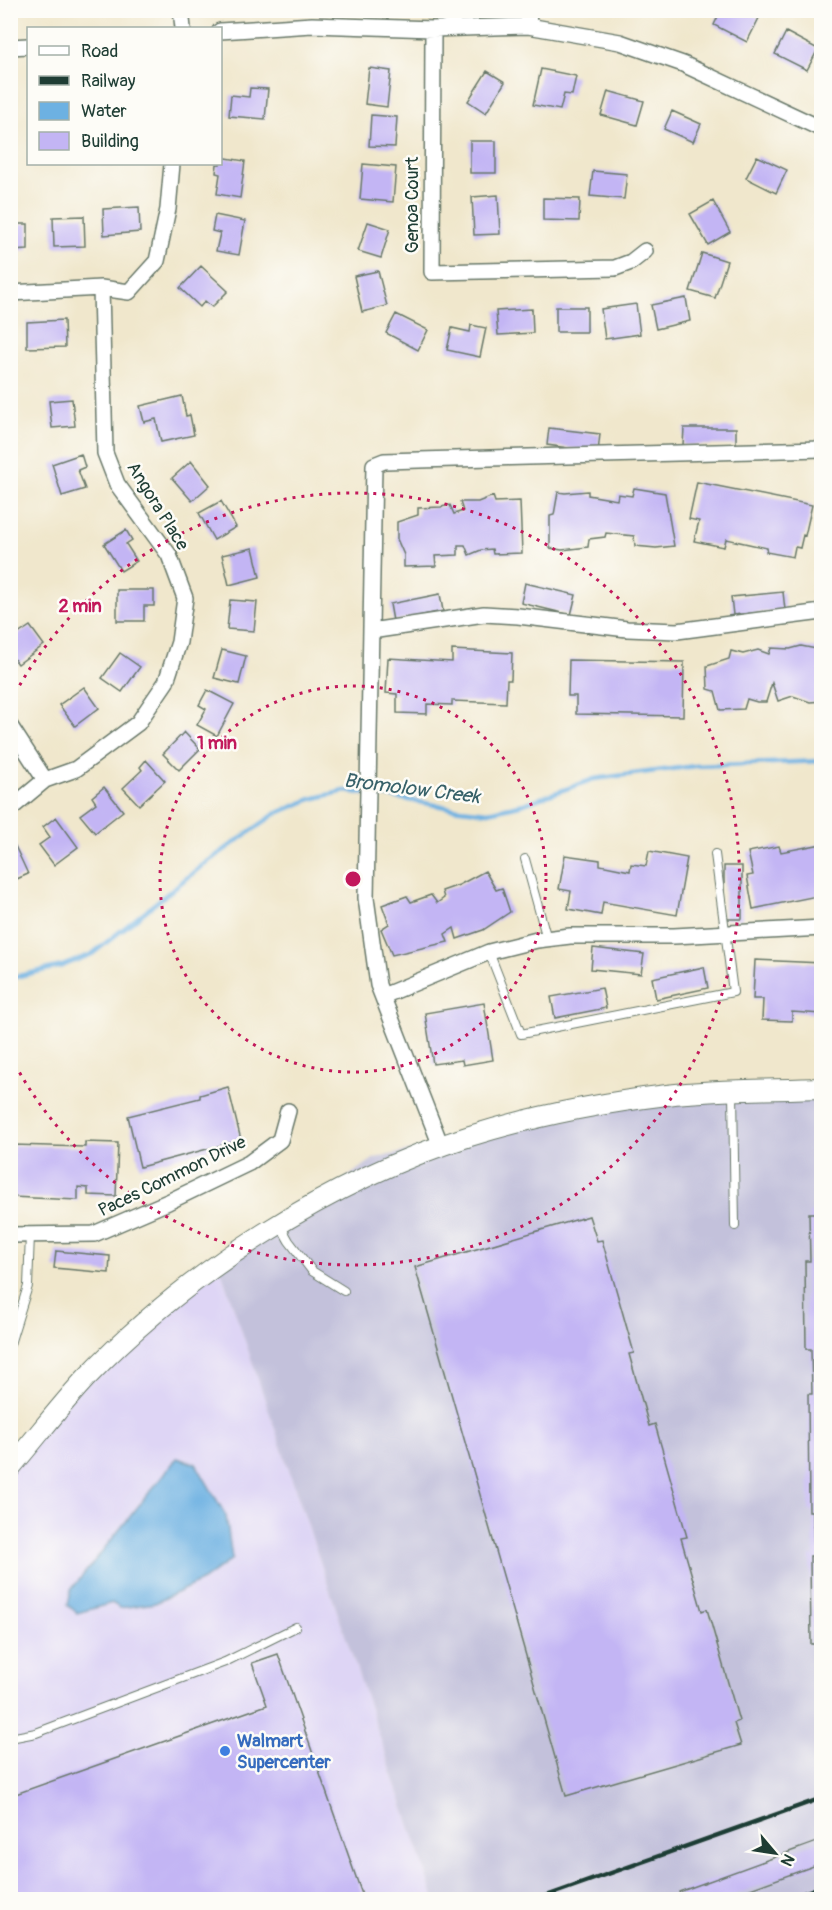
<svg xmlns="http://www.w3.org/2000/svg" width="832" height="1910" font-family="Pangolin,sans-serif">
<style>
.built{fill:#ded5f5}
.industrial{fill:#c3c1db}
.water{fill:#6db1e2;stroke:#46778b;stroke-width:1.5}
.lines{fill:none;stroke-linecap:round;stroke-linejoin:round}
.stream{stroke:#6db1e2;stroke-width:4.5}
.building{fill:#c3b5f4}
.service-casing{stroke:#687869;stroke-width:10}
.minor-casing{stroke:#687869;stroke-width:18}
.tertiary-casing{stroke:#687869;stroke-width:22}
.service{stroke:#fff;stroke-width:8}
.minor{stroke:#fff;stroke-width:15}
.tertiary{stroke:#fff;stroke-width:20}
.rail{stroke:#1f3d34;stroke-width:4.5}
.ring{fill:none;stroke:#c2185b;stroke-width:3;stroke-dasharray:3 6}
.shop-dot{fill:#3f7fe0;stroke:#fdfcf7;stroke-width:2}
.labels{text-anchor:middle;stroke-width:5;stroke-linejoin:round;paint-order:stroke}
.street-label{font-size:18px;fill:#1f3d34;stroke:#fdfcf7}
.shop-label{font-size:18px;font-weight:bold;fill:#366cbe;stroke:#fdfcf7;text-anchor:start}
.water-label{font-size:20px;font-style:italic;fill:#366068;stroke:#fdfcf7}
.centre{fill:#c2185b;stroke:#fdfcf7;stroke-width:3}
.ring-label{font-size:18px;text-anchor:middle;font-weight:bold;fill:#c2185b;stroke:#fdfcf7;stroke-width:5;stroke-linejoin:round;paint-order:stroke}
</style>
<rect width="100%" height="100%" fill="#fdfcf7"/>
<filter id="ink" filterUnits="userSpaceOnUse"><feTurbulence type="fractalNoise" baseFrequency=".0167" numOctaves="2"/><feDisplacementMap in="SourceGraphic" scale="12" xChannelSelector="R" yChannelSelector="G"/><feConvolveMatrix kernelMatrix="1 2 1 2 8 2 1 2 1" color-interpolation-filters="sRGB"/></filter>
<filter id="wash" filterUnits="userSpaceOnUse"><feTurbulence type="fractalNoise" baseFrequency=".008" numOctaves="4" result="noise"/><feDisplacementMap in="SourceGraphic" scale="24" xChannelSelector="R" yChannelSelector="G"/><feGaussianBlur stdDeviation="1.35" result="paint"/><feColorMatrix in="noise" values="0 0 0 0 0 0 0 0 0 0 0 0 0 0 0 0 0 1.4 0 .05"/><feComposite in="paint" operator="in"/></filter>
<g filter="url(#wash)">
<rect width="100%" height="100%" fill="#f0e7cc"/>
<!-- built -->
<path class="built" d="M219 1264 435 1899 11 1900V1468L86 1379Z"/>
<!-- industrial -->
<path class="industrial" d="M821 1087V1899H435L219 1264 375 1158 698 1091Z"/>
<!-- water -->
<path class="water" d="M177 1458 196 1464 226 1516 232 1559 203 1580 155 1603 120 1608 112 1603 77 1613 68 1605 71 1590Z"/>
<g class="lines">
<!-- stream -->
<path class="stream" d="M10 978 62 966 92 954 203 865 275 814 311 799 345 791 388 796 451 808 488 812 524 804 594 779 695 766 822 761"/>
</g>
<g id="blocks">
<!-- building -->
<path class="building" d="M721 10H745L759 18 747 42 714 25Z
M786 32 818 49 807 70 775 54Z
M369 68 391 71 387 107 365 104Z
M541 69 576 76 572 95 564 94 560 110 533 105Z
M487 71 505 82 486 113 468 101Z
M250 88 268 89 265 119 229 116 231 95 249 97Z
M608 91 644 101 637 125 601 115Z
M672 111 701 124 693 142 664 129Z
M371 115 397 117 395 147 369 146Z
M470 141H496V173H470Z
M757 156 787 170 776 193 746 178Z
M220 157 245 161 240 198 217 194 220 174 216 173 217 164H220Z
M363 164 396 167 393 202 360 199Z
M593 171 627 174 624 199 590 196Z
M498 195 500 234 474 235 472 197Z
M543 198 580 199 579 221 543 220Z
M713 201 730 232 708 245 690 214Z
M139 207 140 232 104 235 103 209Z
M215 215 245 221 239 255 216 251 220 233 212 231Z
M84 216 85 246 54 247 53 217Z
M368 222 390 229 381 258 358 251Z
M10 224H28V250L10 251Z
M702 253 727 261 715 298 690 291Z
M201 266 228 291 212 307 205 301 200 307 180 288Z
M378 271 387 306 362 312 354 276Z
M686 298 690 321 656 329 651 305Z
M636 304 640 334 605 339 601 309Z
M556 307H587V332H556Z
M532 309 533 333 498 335 496 311Z
M396 314 428 330 418 350 386 333Z
M64 320 65 347 27 348V322Z
M471 325 486 328 480 357 447 350 452 328 470 332Z
M182 396 186 416 190 415 194 435 161 442 156 419 144 422 140 406Z
M72 399 75 426 52 428 49 401Z
M549 428 600 434 598 452 547 445Z
M684 428H736V445H683Z
M81 454 85 467 78 470 85 489 62 496 52 464Z
M191 461 210 485 192 501 172 478Z
M697 482 812 505 805 536 803 535 800 548 795 547 793 557 766 552 767 548 726 539 724 547 694 541 699 521 689 519Z
M634 488 665 493 674 546 656 548 635 546 634 536 606 533 605 537 589 539 588 547 562 550 550 548V516L554 515 558 492 565 493 588 491V495L617 500 618 494 632 496Z
M493 496 495 502 520 501 522 553 493 554 492 549 481 550 469 555 465 545H458V555L435 556 436 566 404 567V555L397 539V522L418 515V508L441 507 450 505 454 514 463 511 460 502H478Z
M221 501 236 527 214 540 199 513Z
M126 530 132 540 126 544 137 561 121 571 104 544Z
M253 548 260 577 229 585 222 555Z
M525 583 576 595 571 615 521 603Z
M117 590H154V606H144V621H117Z
M783 592 785 610 733 615 731 597Z
M440 594 443 611 393 621 390 604Z
M230 600 257 602 254 631 227 629Z
M30 626 44 645 18 664 10 654V630L14 628 18 634Z
M801 646 822 650V701L810 702 793 696 778 701 772 683 766 702H757L747 699 744 709 720 710 715 691 708 689 707 666 729 659 731 651 743 654 758 650 769 654 771 648 790 649Z
M222 650 246 656 239 684 214 678Z
M452 650 512 653 511 680H507L506 703 452 701V705L427 704V714L397 713V694L386 693 388 658 452 662Z
M120 653 140 667 122 692 102 678Z
M569 660 684 662 683 716 576 714V696H568Z
M84 687 99 708 75 726 59 705Z
M207 690 234 704 217 736 197 725 206 709 199 705Z
M184 732 200 749 179 770 163 754Z
M146 760 165 781 139 805 123 788 142 770 140 767Z
M104 787 123 811 95 833 80 815 96 803 92 797Z
M56 817 78 847 54 865 39 845 50 837 43 827Z
M822 844V895L753 909 747 876 753 875 748 852 779 846 781 852Z
M15 846 28 874 10 882V848Z
M649 851 687 858 677 915 603 902 601 915 568 909 571 891 559 889 565 855 600 860V865L630 871 631 864 646 866Z
M724 866H742V919H724Z
M485 871 496 890 502 888 510 912 483 930 457 939 454 928 445 934 448 942 392 955 381 929 389 924 382 905 407 896 411 902 431 895 437 903 444 898 442 891 459 885Z
M593 948 644 954 641 974 591 969Z
M755 960 822 963V1014L792 1012V1021L762 1020 763 999H753Z
M704 967 708 988 656 999 652 978Z
M602 988 606 1008 555 1018 551 997Z
M484 1003 493 1060 463 1065 462 1060 433 1064 425 1013Z
M228 1087 241 1140 140 1167 128 1116 200 1098V1095Z
M85 1142 118 1143 116 1196 88 1195V1188L78 1187V1200L11 1197 13 1145 85 1147Z
M809 1213H822V1691H816L815 1644H811L810 1556H814L813 1511H809L808 1394H812L811 1349H806L805 1261H810Z
M589 1216 597 1241 602 1240 634 1353 629 1354 649 1426 655 1424 687 1537 681 1538 702 1611 707 1609 739 1721 734 1723 741 1745 566 1796 415 1267Z
M56 1251 110 1256 109 1273 54 1268Z
M278 1654 364 1900H10V1796L267 1705 252 1663Z
M822 1840V1863L720 1900H682L679 1892Z"/>
</g>
</g>
<g filter="url(#ink)">
<use href="#blocks" fill-opacity="0" stroke="#687869" stroke-width="1.5"/>
<g class="lines">
<!-- service casing -->
<g class="service-casing">
<path id="service" d="M525 859 547 939
M489 952 521 1034 733 992 715 854
M733 1092 735 1226
M280 1225 289 1241 312 1271 344 1291
M10 1344 28 1286 30 1235
M10 1738 36 1733 225 1662 296 1627"/>
</g>
<!-- minor casing -->
<g class="minor-casing">
<path id="minor" d="M181 10 183 28
M528 26 529 10
M433 29 432 272 615 268 631 262 645 251
M220 31 312 25 433 29 528 26 620 42 683 64 822 129
M10 47 28 46
M10 293 101 288 129 292 157 261 168 209 172 164
M371 631 484 614 518 616 627 629 677 631 822 612
M10 726 45 780
M10 809 45 780 76 769 138 723 166 682 179 642 185 598 169 555 117 484 105 453 101 288
M383 996 489 952 537 940 570 936H674L822 928
M441 1146 378 985 366 898 374 465 384 461 822 449
M10 1235 94 1234 168 1202 249 1163 280 1140 288 1111"/>
</g>
<!-- tertiary casing -->
<g class="tertiary-casing">
<path id="tertiary" d="M10 1468C36 1438 59 1407 86 1378 187 1272 330 1180 470 1136 534 1116 601 1103 667 1095 718 1089 770 1090 822 1088"/>
</g>
<!-- service -->
<use href="#service" class="service"/>
<!-- minor -->
<use href="#minor" class="minor"/>
<!-- tertiary -->
<use href="#tertiary" class="tertiary"/>
<!-- rail -->
<path class="rail" d="M535 1900 822 1798
M785 1900 822 1886"/>
</g>
</g>
<!-- distance rings -->
<g class="ring">
<circle cx="353" cy="879" r="193"/>
<path d="M11 701A386 386 0 1 1 11 1057"/>
</g>
<!-- markers -->
<circle class="shop-dot" cx="225" cy="1751" r="6"/>
<g class="labels">
<!-- street labels -->
<g class="street-label">
<text transform="translate(412 205) rotate(-90)" y="6">Genoa Court</text>
<text transform="translate(158 506) rotate(58)" y="6">Angora Place</text>
<text transform="translate(172 1176) rotate(-26)" y="6">Paces Common Drive</text>
</g>
<!-- shop labels -->
<g class="shop-label">
<text x="237" y="1747">Walmart<tspan x="237" dy="21">Supercenter</tspan></text>
</g>
<!-- water labels -->
<g class="water-label">
<text transform="translate(412 788) rotate(7)" y="7">Bromolow Creek</text>
</g>
</g>
<circle cx="353" cy="879" r="9" class="centre"/>
<g class="ring-label">
<text x="80" y="612">2 min</text>
<text x="217" y="749">1 min</text>
</g>
<!-- margin -->
<rect width="832" height="1910" fill="none" stroke="#fdfcf7" stroke-width="36"/>
<!-- legend -->
<rect x="27" y="27" width="195" height="138" fill="#fdfcf7" stroke="#a4b0a9" stroke-width="1.5"/>
<rect x="39" y="46" width="30" height="9" fill="#ffffff" stroke="#a4b0a9" stroke-width="1.5"/>
<text x="81" y="57" font-size="18" fill="#1f3d34">Road</text>
<rect x="39" y="76" width="30" height="9" fill="#1f3d34" stroke="#a4b0a9" stroke-width="1.5"/>
<text x="81" y="87" font-size="18" fill="#1f3d34">Railway</text>
<rect x="39" y="102" width="30" height="18" fill="#6db1e2" stroke="#a4b0a9" stroke-width="1.5"/>
<text x="81" y="117" font-size="18" fill="#1f3d34">Water</text>
<rect x="39" y="132" width="30" height="18" fill="#c3b5f4" stroke="#a4b0a9" stroke-width="1.5"/>
<text x="81" y="147" font-size="18" fill="#1f3d34">Building</text>
<!-- north arrow -->
<g transform="translate(775 1853) rotate(119)" stroke="#fdfcf7" stroke-width="4.5" paint-order="stroke">
<path d="M0-4.5L10 22L0 15L-10 22Z" fill="#1f3d34"/>
<text y="-9" font-size="16" font-weight="bold" text-anchor="middle" fill="#1f3d34">N</text>
</g>
</svg>
